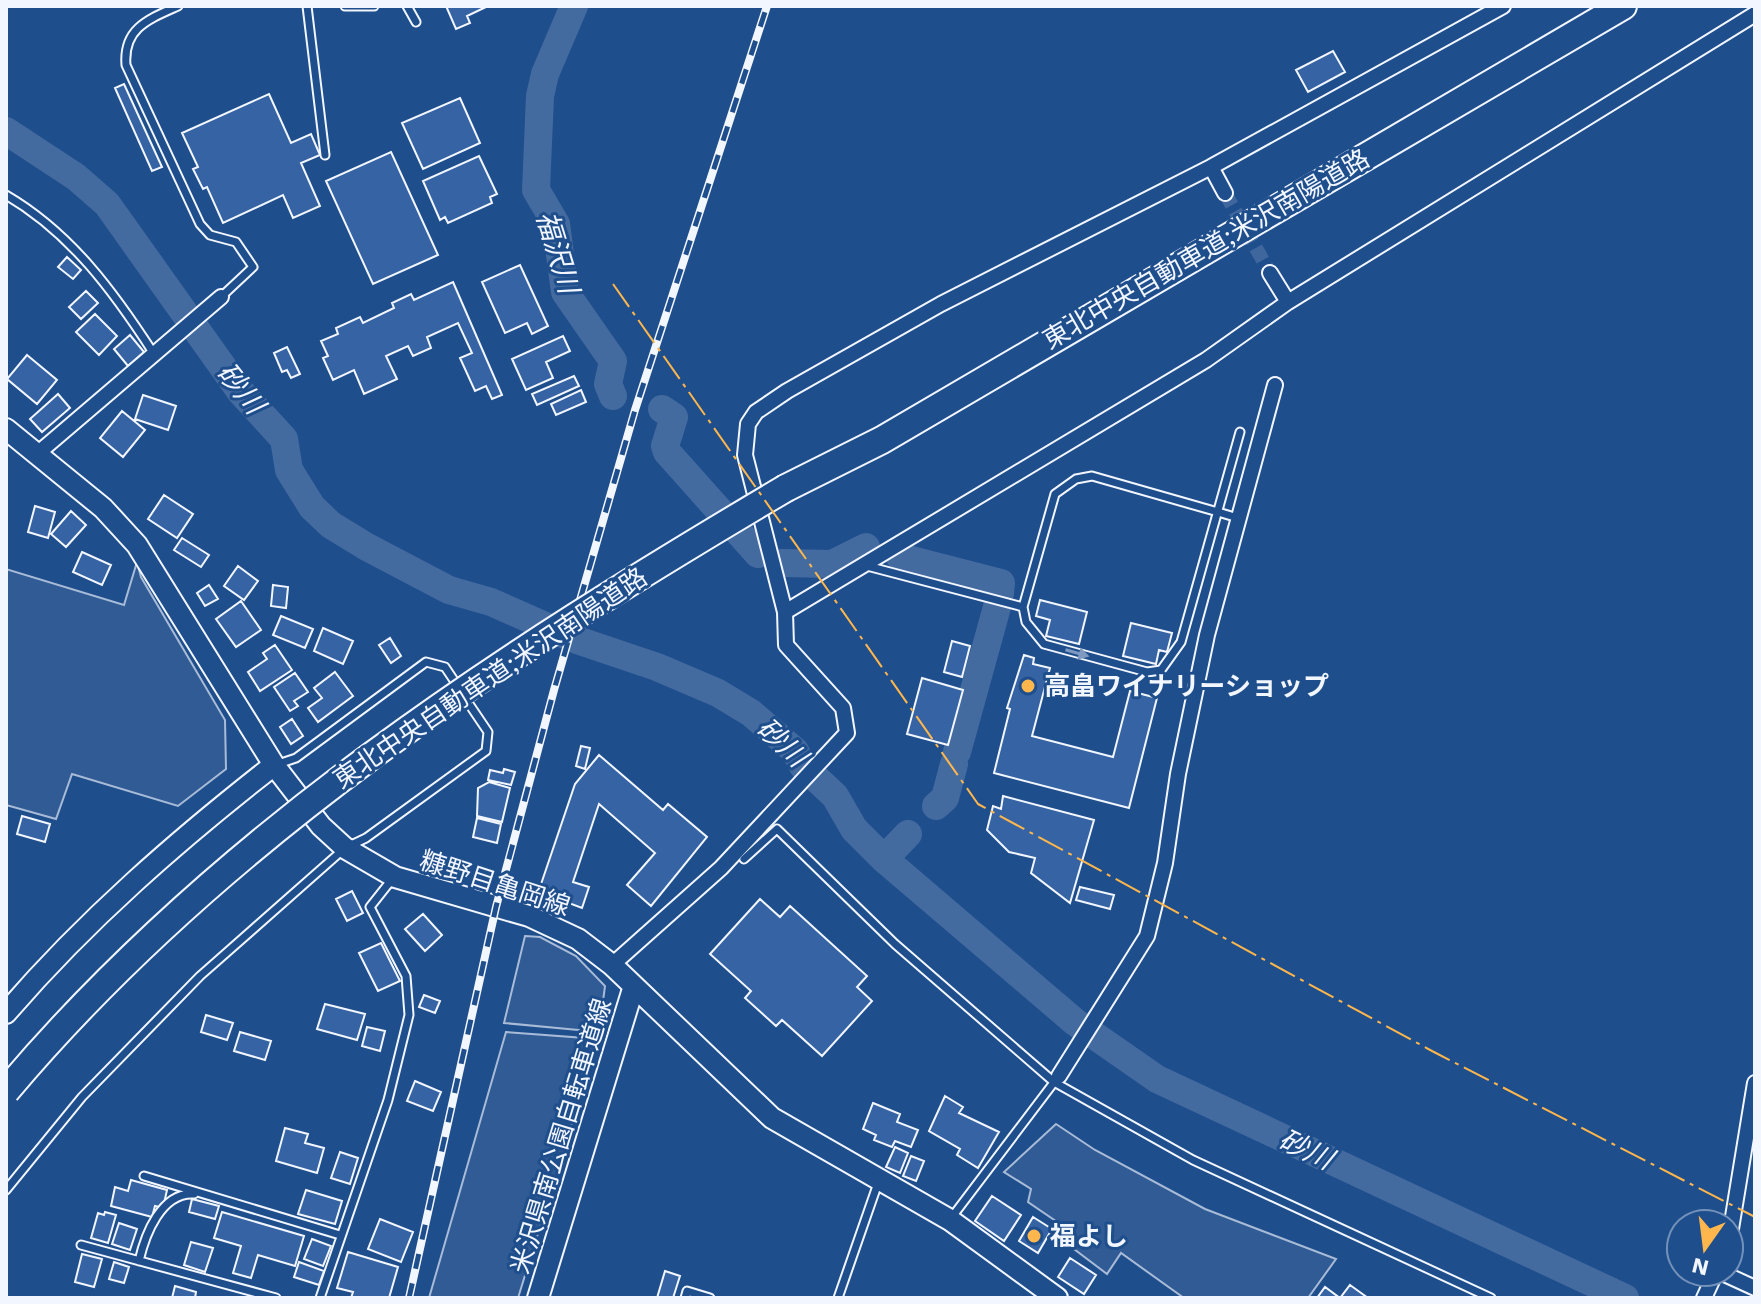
<svg xmlns="http://www.w3.org/2000/svg" width="1761" height="1304" font-family="'Work Sans','Noto Sans JP',sans-serif">
<style>
.built{fill:#305b95;stroke:#a8bbd7;stroke-width:2}
.lines{fill:none;stroke-linecap:round;stroke-linejoin:round}
.river{stroke:#446ba0;stroke-width:28}
.building{fill:#3563a3;stroke:#f2f6ff;stroke-width:2}
.street-tunnel{stroke:#3f679d;stroke-width:14;stroke-dasharray:14 7;stroke-linecap:butt}
.lane-casing{stroke:#f2f6ff;stroke-width:11}
.street-casing{stroke:#f2f6ff;stroke-width:18}
.secondary-casing{stroke:#f2f6ff;stroke-width:24}
.highway-casing{stroke:#f2f6ff;stroke-width:30}
.lane{stroke:#1f4e8c;stroke-width:7}
.street{stroke:#1f4e8c;stroke-width:14}
.secondary{stroke:#1f4e8c;stroke-width:20}
.highway{stroke:#1f4e8c;stroke-width:26}
.rail-casing{stroke:#f2f6ff;stroke-width:8}
.rail{stroke:#1f4e8c;stroke-width:5;stroke-dasharray:15;stroke-linecap:butt}
.highway-bridge-casing{stroke:#f2f6ff;stroke-width:30;stroke-linecap:butt}
.highway-bridge{stroke:#1f4e8c;stroke-width:26}
.power{stroke:#ffb74d;stroke-width:2;stroke-dasharray:28 6 4 6;stroke-linecap:butt}
.oneway{fill:#7e9ac0}
.poi-dot{fill:#ffb74d;stroke:#1f4e8c;stroke-width:3}
.labels{text-anchor:middle;stroke-width:6;stroke-linejoin:round;paint-order:stroke}
.street-label{font-size:26px;fill:#f2f6ff;stroke:#1f4e8c}
.poi-label{font-size:26px;font-weight:bold;fill:#f2f6ff;stroke:#1f4e8c;text-anchor:start}
.water-label{font-size:28px;font-style:italic;fill:#f2f6ff;stroke:#1f4e8c}
</style>
<rect width="100%" height="100%" fill="#1f4e8c"/>
<!-- built -->
<path class="built" d="M137 562 141 577 225 720 226 769 178 806 72 774 56 819 6 805V569L124 605Z
M525 936 540 937 576 956 605 986 599 1032 504 1023Z
M506 1032 598 1039 518 1298H429Z
M1056 1124 1095 1150 1205 1209 1336 1259 1308 1298H1184L1121 1253 1107 1274 1062 1240 1063 1226 1028 1202 1031 1189 1004 1172Z"/>
<g class="lines">
<!-- river -->
<path class="river" d="M574 6 545 74 540 96 536 190 556 224 565 292 613 361 608 384 613 396
M6 131 76 177 107 204 240 391 284 439 289 470 312 507 331 525 367 547 449 590 491 602 577 640 657 667 718 693 751 713 795 751 803 766 835 796 854 829 884 859 1075 1022 1157 1079 1625 1298
M662 409 674 417 665 446 667 452 758 554
M900 557 1001 583 1000 593
M782 563 832 564 866 547
M957 752 997 607
M936 806 945 798 954 764
M884 859 908 834"/>
</g>
<!-- building -->
<path class="building" d="M446 6H488L467 16 470 23 456 29Z
M1333 51 1345 72 1308 92 1296 70Z
M124 84 162 167 152 171 115 88Z
M269 94 291 143 311 134 320 155 301 163 320 206 293 218 283 195 223 223 207 187 203 189 193 169 198 167 182 133Z
M460 98 480 143 423 169 402 123Z
M391 152 438 255 373 284 326 181Z
M479 156 497 194 490 197 492 203 448 223 445 217 440 220 423 181Z
M67 257 81 270 73 279 58 267Z
M520 265 548 326 532 334 527 323 505 333 482 282Z
M453 282 502 395 492 399 486 386 475 391 460 358 472 353 458 323 427 337 431 348 413 356 408 346 386 356 397 379 364 394 354 370 333 380 323 358 328 356 321 341 338 334 336 328 360 317 363 323 394 308 392 303 411 294 414 300Z
M86 291 98 303 81 319 69 307Z
M95 314 117 336 99 355 76 332Z
M130 335 144 352 128 366 114 349Z
M563 336 570 351 546 362 553 378 526 390 512 359Z
M287 347 300 374 291 378 287 370 282 372 274 353Z
M27 355 57 380 37 404 7 379Z
M574 376 579 386 537 405 532 394Z
M581 390 586 402 556 415 551 404Z
M58 394 70 408 42 432 30 419Z
M143 395 176 406 168 430 135 419Z
M122 411 145 430 123 457 100 438Z
M164 495 193 514 177 538 148 519Z
M35 506 55 512 48 538 28 532Z
M71 511 86 525 66 547 51 534Z
M182 538 209 555 201 567 174 550Z
M82 552 111 565 102 585 73 572Z
M238 566 258 581 244 600 224 586Z
M209 585 218 599 205 606 197 593Z
M273 585 288 587 286 608 271 606Z
M1040 600 1087 612 1079 644 1046 636 1050 620 1036 616Z
M241 601 261 630 236 647 216 619Z
M281 616 313 629 305 648 273 635Z
M1131 623 1172 633 1167 652 1159 650 1156 664 1123 656Z
M323 628 353 641 343 664 314 651Z
M390 638 401 656 391 663 379 645Z
M952 641 970 646 962 677 944 672Z
M275 645 292 670 260 691 248 672 267 659 263 653Z
M1024 655 1034 658 1033 664 1050 668 1032 736 1113 757 1130 691 1157 698 1129 808 994 773 1010 709 1007 708Z
M335 672 353 696 318 722 308 708 322 698 314 688Z
M295 673 308 692 294 701 298 706 290 711 274 687Z
M922 678 963 690 948 745 907 734Z
M292 719 303 736 291 744 280 727Z
M581 746 590 748 585 769 576 766Z
M599 755 663 810 668 804 707 837 651 906 627 885 655 853 599 804 573 882 589 887 582 908 569 903 566 912 555 908 558 899 538 893 575 784Z
M504 769 515 772 511 785 488 780 490 770 503 773Z
M489 782 510 788 502 822 477 816 478 788Z
M1003 796 1094 820 1070 903 1031 873 1035 858 1009 852 987 830 993 806 1001 809Z
M22 816 50 824 45 842 17 834Z
M477 818 501 824 497 843 473 837Z
M1080 887 1114 895 1110 909 1076 900Z
M352 891 363 913 347 921 336 899Z
M760 899 780 917 790 906 867 976 857 987 872 1001 822 1056 782 1020 776 1026 745 998 751 991 710 954Z
M423 914 442 935 425 951 405 929Z
M381 943 400 981 378 991 359 953Z
M424 995 440 1001 435 1013 419 1007Z
M325 1004 365 1014 357 1040 317 1029Z
M206 1015 233 1023 227 1040 201 1032Z
M367 1027 385 1031 380 1051 362 1046Z
M240 1032 271 1041 265 1060 234 1051Z
M415 1081 441 1092 433 1111 407 1101Z
M945 1096 963 1107 959 1113 999 1132 978 1168 957 1155 960 1149 929 1131Z
M873 1103 900 1114 897 1122 918 1130 911 1147 895 1141 892 1147 874 1140 876 1135 863 1129Z
M285 1128 308 1134 305 1143 324 1148 317 1173 276 1161Z
M895 1147 908 1153 900 1173 886 1167Z
M340 1152 358 1158 350 1184 331 1178Z
M911 1156 924 1161 916 1181 903 1176Z
M131 1180 167 1190 163 1208 155 1206 152 1217 111 1206 115 1187 128 1191Z
M306 1190 342 1201 335 1224 298 1214Z
M992 1196 1021 1215 1004 1241 975 1221Z
M192 1199 219 1206 215 1219 189 1212Z
M105 1212 116 1215 108 1243 91 1238 98 1213 104 1215Z
M222 1212 304 1236 295 1266 258 1255 251 1278 233 1273 241 1246 214 1238Z
M1033 1217 1052 1229 1038 1253 1019 1241Z
M380 1219 413 1232 401 1262 368 1249Z
M119 1223 137 1229 130 1250 112 1244Z
M312 1239 331 1246 323 1266 304 1259Z
M191 1242 213 1248 205 1272 184 1265Z
M348 1252 398 1267 389 1298H351L353 1292 337 1288Z
M82 1254 102 1259 94 1287 75 1282Z
M1070 1258 1096 1275 1084 1294 1058 1277Z
M114 1262 129 1267 124 1283 109 1279Z
M299 1262 324 1271 319 1285 294 1277Z
M665 1271 680 1276 673 1298H657Z
M1350 1285 1368 1298H1317L1325 1287 1340 1298Z
M175 1286 196 1292 195 1298H172Z"/>
<g class="lines">
<!-- street-tunnel -->
<path class="street-tunnel" d="M1225 193 1270 273"/>
<!-- lane casing -->
<g class="lane-casing">
<path id="lane" d="M178 6C149 19 123 28 126 65L200 224 210 235 236 242 253 267 221 297
M307 6 325 155
M345 6H374
M407 6 416 22
M6 195C71 233 114 292 154 354
M1238 518 1218 512 1092 476 1076 479 1055 494 1023 607 1026 622 1044 644 1147 672 1161 670 1181 642 1240 432
M867 566 1023 607
M275 765 296 758 426 662 445 667 459 688
M744 859 777 829 895 944 1054 1082 1193 1160 1491 1298
M144 1176 340 1235
M6 1190 82 1097 200 976 345 848 366 838 486 751 488 732 465 698
M952 1217 1055 1081
M81 1245 276 1298
M139 1261C145 1235 161 1192 194 1194
M320 1298 388 1100 409 1015 406 976 370 907 393 878
M685 1298 687 1291 710 1298
M838 1298 878 1183"/>
</g>
<!-- street casing -->
<g class="street-casing">
<path id="street" d="M1211 167 1225 193
M1270 273 1288 302
M37 454 221 297
M785 612 1206 360 1288 302 1755 14
M612 965 721 868 847 733 843 708 786 645 785 612 745 455 748 424 756 412 787 391 941 304 1211 167 1503 6
M1059 1076 1147 936 1165 863 1178 774 1207 635 1275 385
M1729 1241 1755 1083
M1720 1272 1755 1288
M1704 1298 1716 1272"/>
</g>
<!-- secondary casing -->
<g class="secondary-casing">
<path id="secondary" d="M6 429 103 508 137 545 274 765 321 826 345 848 395 877 529 916 578 939 612 965 772 1118 950 1220 1057 1298
M6 1013C86 920 178 840 274 765
M538 1298 633 989"/>
</g>
<!-- highway casing -->
<g class="highway-casing">
<path id="highway" d="M786 488 882 440 1623 6"/>
</g>
<!-- lane -->
<use href="#lane" class="lane"/>
<!-- street -->
<use href="#street" class="street"/>
<!-- secondary -->
<use href="#secondary" class="secondary"/>
<!-- highway -->
<use href="#highway" class="highway"/>
<!-- rail casing -->
<g class="rail-casing">
<path id="rail" d="M409 1298 496 907 554 690 635 410 767 6"/>
</g>
<!-- rail -->
<use href="#rail" class="rail"/>
<!-- highway-bridge casing -->
<g class="highway-bridge-casing">
<path id="highway-bridge" d="M6 1091C221 836 502 656 786 488"/>
</g>
<!-- highway-bridge -->
<use href="#highway-bridge" class="highway-bridge"/>
<!-- power -->
<path class="power" d="M613 284 978 804 1432 1051 1755 1217"/>
</g>
<!-- one-way arrows -->
<defs><path id="oneway-solid" d="M-6-.8H1V-3.2L6.5 0L1 3.2V.8H-6Z" transform="scale(2)"/></defs>
<use class="oneway" href="#oneway-solid" transform="translate(1077 653) rotate(16)"/>
<!-- markers -->
<g class="poi-dot">
<circle cx="1028" cy="686" r="8"/>
<circle cx="1034" cy="1236" r="8"/>
</g>
<g class="labels">
<!-- street labels -->
<g class="street-label">
<text transform="translate(1206 249) rotate(-30)" y="9">東北中央自動車道;米沢南陽道路</text>
<text transform="translate(490 678) rotate(-34)" y="9">東北中央自動車道;米沢南陽道路</text>
<text transform="translate(495 883) rotate(18)" y="9">糠野目亀岡線</text>
<text transform="translate(561 1136) rotate(-73)" y="9">米沢県南公園自転車道線</text>
</g>
<!-- poi labels -->
<g class="poi-label">
<text x="1044" y="695">高畠ワイナリーショップ</text>
<text x="1050" y="1245">福よし</text>
</g>
<!-- water labels -->
<g class="water-label">
<text transform="translate(558 252) rotate(73)" y="10">福沢川</text>
<text transform="translate(241 388) rotate(51)" y="10">砂川</text>
<text transform="translate(782 742) rotate(43)" y="10">砂川</text>
<text transform="translate(1306 1149) rotate(25)" y="10">砂川</text>
</g>
</g>
<!-- border -->
<rect width="1761" height="1304" fill="none" stroke="#f2f6ff" stroke-width="16"/>
<!-- north arrow -->
<g transform="translate(1705 1248) rotate(194)"><circle r="38" fill="#1f4e8c" stroke="#7391ba" stroke-width="2"/>
<path d="M0-6L14 30L0 20L-14 30Z" fill="#ffb74d"/>
<text y="-12" font-size="22" font-weight="bold" text-anchor="middle" fill="#f2f6ff">N</text>
</g>
</svg>
